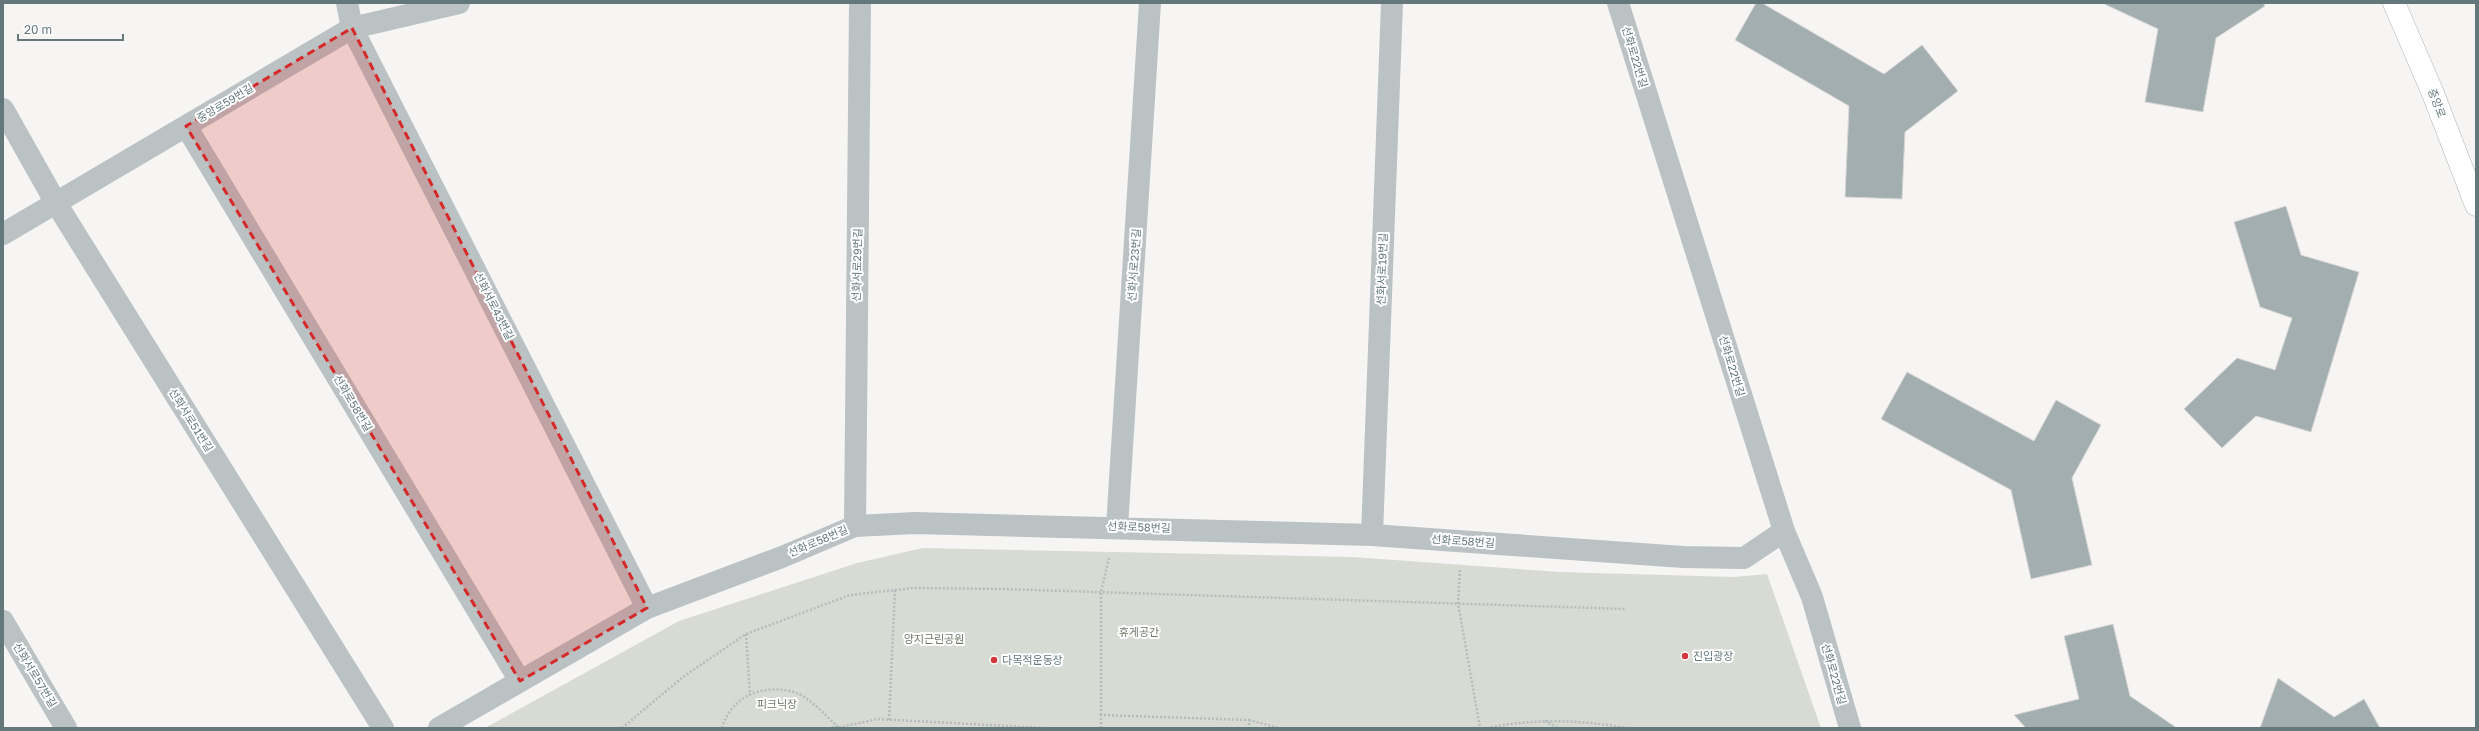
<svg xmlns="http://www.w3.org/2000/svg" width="2479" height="731" font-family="'Golos Text','Noto Sans KR',sans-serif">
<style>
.park{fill:#d8dbd3}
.building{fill:#a3aeb0;stroke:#d8d7d6}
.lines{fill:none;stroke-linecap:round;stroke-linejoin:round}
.major-casing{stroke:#afb6b8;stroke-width:23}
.path{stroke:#b6bbbc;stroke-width:2.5;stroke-dasharray:2 2;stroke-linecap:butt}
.minor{stroke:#bbc2c3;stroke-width:22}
.major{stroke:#fff;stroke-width:22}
.marked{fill:#d62828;fill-opacity:0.2;stroke:#d62828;stroke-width:3;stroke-dasharray:8 5;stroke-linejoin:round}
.poi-dot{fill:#d3373d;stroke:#fff;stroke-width:1.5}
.labels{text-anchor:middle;stroke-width:4;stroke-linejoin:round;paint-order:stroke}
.street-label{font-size:11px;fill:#64787c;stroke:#fff}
.park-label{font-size:11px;fill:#6f7966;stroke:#fff}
.poi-label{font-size:11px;fill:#64787c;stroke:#fff;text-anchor:start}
</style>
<rect width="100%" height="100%" fill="#f6f5f3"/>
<!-- park -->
<path class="park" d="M923 548 1353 557 1560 572 1734 577 1767 574 1821 728H485L679 621 857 563Z"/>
<!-- building -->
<path class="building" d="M1756 3H1762L1884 74 1922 45 1958 91 1905 132 1902 199 1845 197 1849 106 1735 40Z
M2102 3H2263L2265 6 2216 38 2203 112 2145 102 2158 29Z
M2286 206 2301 255 2359 272 2311 432 2256 416 2222 448 2184 409 2237 358 2275 370 2292 318 2260 307 2234 222Z
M1907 372 2034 441 2056 400 2101 425 2072 478 2092 565 2031 579 2011 490 1881 419Z
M2113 624 2130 696 2177 728H2026L2014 715 2079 699 2064 636Z
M2278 678 2334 717 2364 699 2380 728H2260Z"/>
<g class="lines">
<!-- major casing -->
<g class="major-casing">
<path id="major" d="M2394 3 2432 91 2476 205"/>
</g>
<!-- path -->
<path class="path" d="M1460 570 1458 603 1480 728
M746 634 750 695
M1101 715V592L1109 558
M889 720 895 590
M1249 720 1279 728
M1545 721 1559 728
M622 728 683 677 746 634 850 595 914 588 1003 589 1626 609
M722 728C731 697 760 685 790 691 807 694 825 715 837 726L830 728
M835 728 878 719 1044 728
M1101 728V715L1249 720V728
M1487 728C1537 718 1578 720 1628 728"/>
<!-- minor -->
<path class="minor" d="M347 3 352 28 647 608
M1618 3 1784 531 1812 597 1850 728
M3 109 56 203 383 728
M186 126 520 681
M3 234 352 28 459 3
M855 526 860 3
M1117 527 1150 3
M1372 535 1392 3
M3 621 66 728
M439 728 647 608 782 557 855 526 915 523 1372 535 1683 557 1744 558 1784 531"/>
<!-- major -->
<use href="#major" class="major"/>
</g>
<!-- marked area -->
<path class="marked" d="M352 28 647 608 520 681 186 126Z"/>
<!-- markers -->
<g class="poi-dot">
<circle cx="1685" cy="656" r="4"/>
<circle cx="994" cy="660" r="4"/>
</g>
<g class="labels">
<!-- street labels -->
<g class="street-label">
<text transform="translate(1635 57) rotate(73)" y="4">선화로22번길</text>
<text transform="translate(225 103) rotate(-31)" y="4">중앙로59번길</text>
<text transform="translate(2437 103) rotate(69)" y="4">중앙로</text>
<text transform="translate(857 265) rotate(-89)" y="4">선화서로29번길</text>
<text transform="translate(1134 265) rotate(-86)" y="4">선화서로23번길</text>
<text transform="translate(1382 269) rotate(-88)" y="4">선화서로19번길</text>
<text transform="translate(494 306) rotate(63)" y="4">선화서로43번길</text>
<text transform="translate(1732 366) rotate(73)" y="4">선화로22번길</text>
<text transform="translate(353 403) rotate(59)" y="4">선화로58번길</text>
<text transform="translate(191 420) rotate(58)" y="4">선화서로51번길</text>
<text transform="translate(1139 527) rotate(2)" y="4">선화로58번길</text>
<text transform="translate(818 541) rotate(-23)" y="4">선화로58번길</text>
<text transform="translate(1463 541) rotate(4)" y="4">선화로58번길</text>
<text transform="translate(1834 674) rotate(74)" y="4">선화로22번길</text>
<text transform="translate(35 675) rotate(59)" y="4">선화서로57번길</text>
</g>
<!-- park labels -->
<g class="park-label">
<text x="1139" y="636">휴게공간</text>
<text x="934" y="643">양지근린공원</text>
<text x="777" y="708">피크닉장</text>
</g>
<!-- poi labels -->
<g class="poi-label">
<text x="1693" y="660">진입광장</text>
<text x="1002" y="664">다목적운동장</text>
</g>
</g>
<!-- border -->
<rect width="2479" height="731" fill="none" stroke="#64787c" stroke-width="8"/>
<!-- scale -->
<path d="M18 34v6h105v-6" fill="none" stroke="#64787c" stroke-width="2"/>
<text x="24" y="34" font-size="12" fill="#64787c" stroke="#ffffff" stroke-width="3" paint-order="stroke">20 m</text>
</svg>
